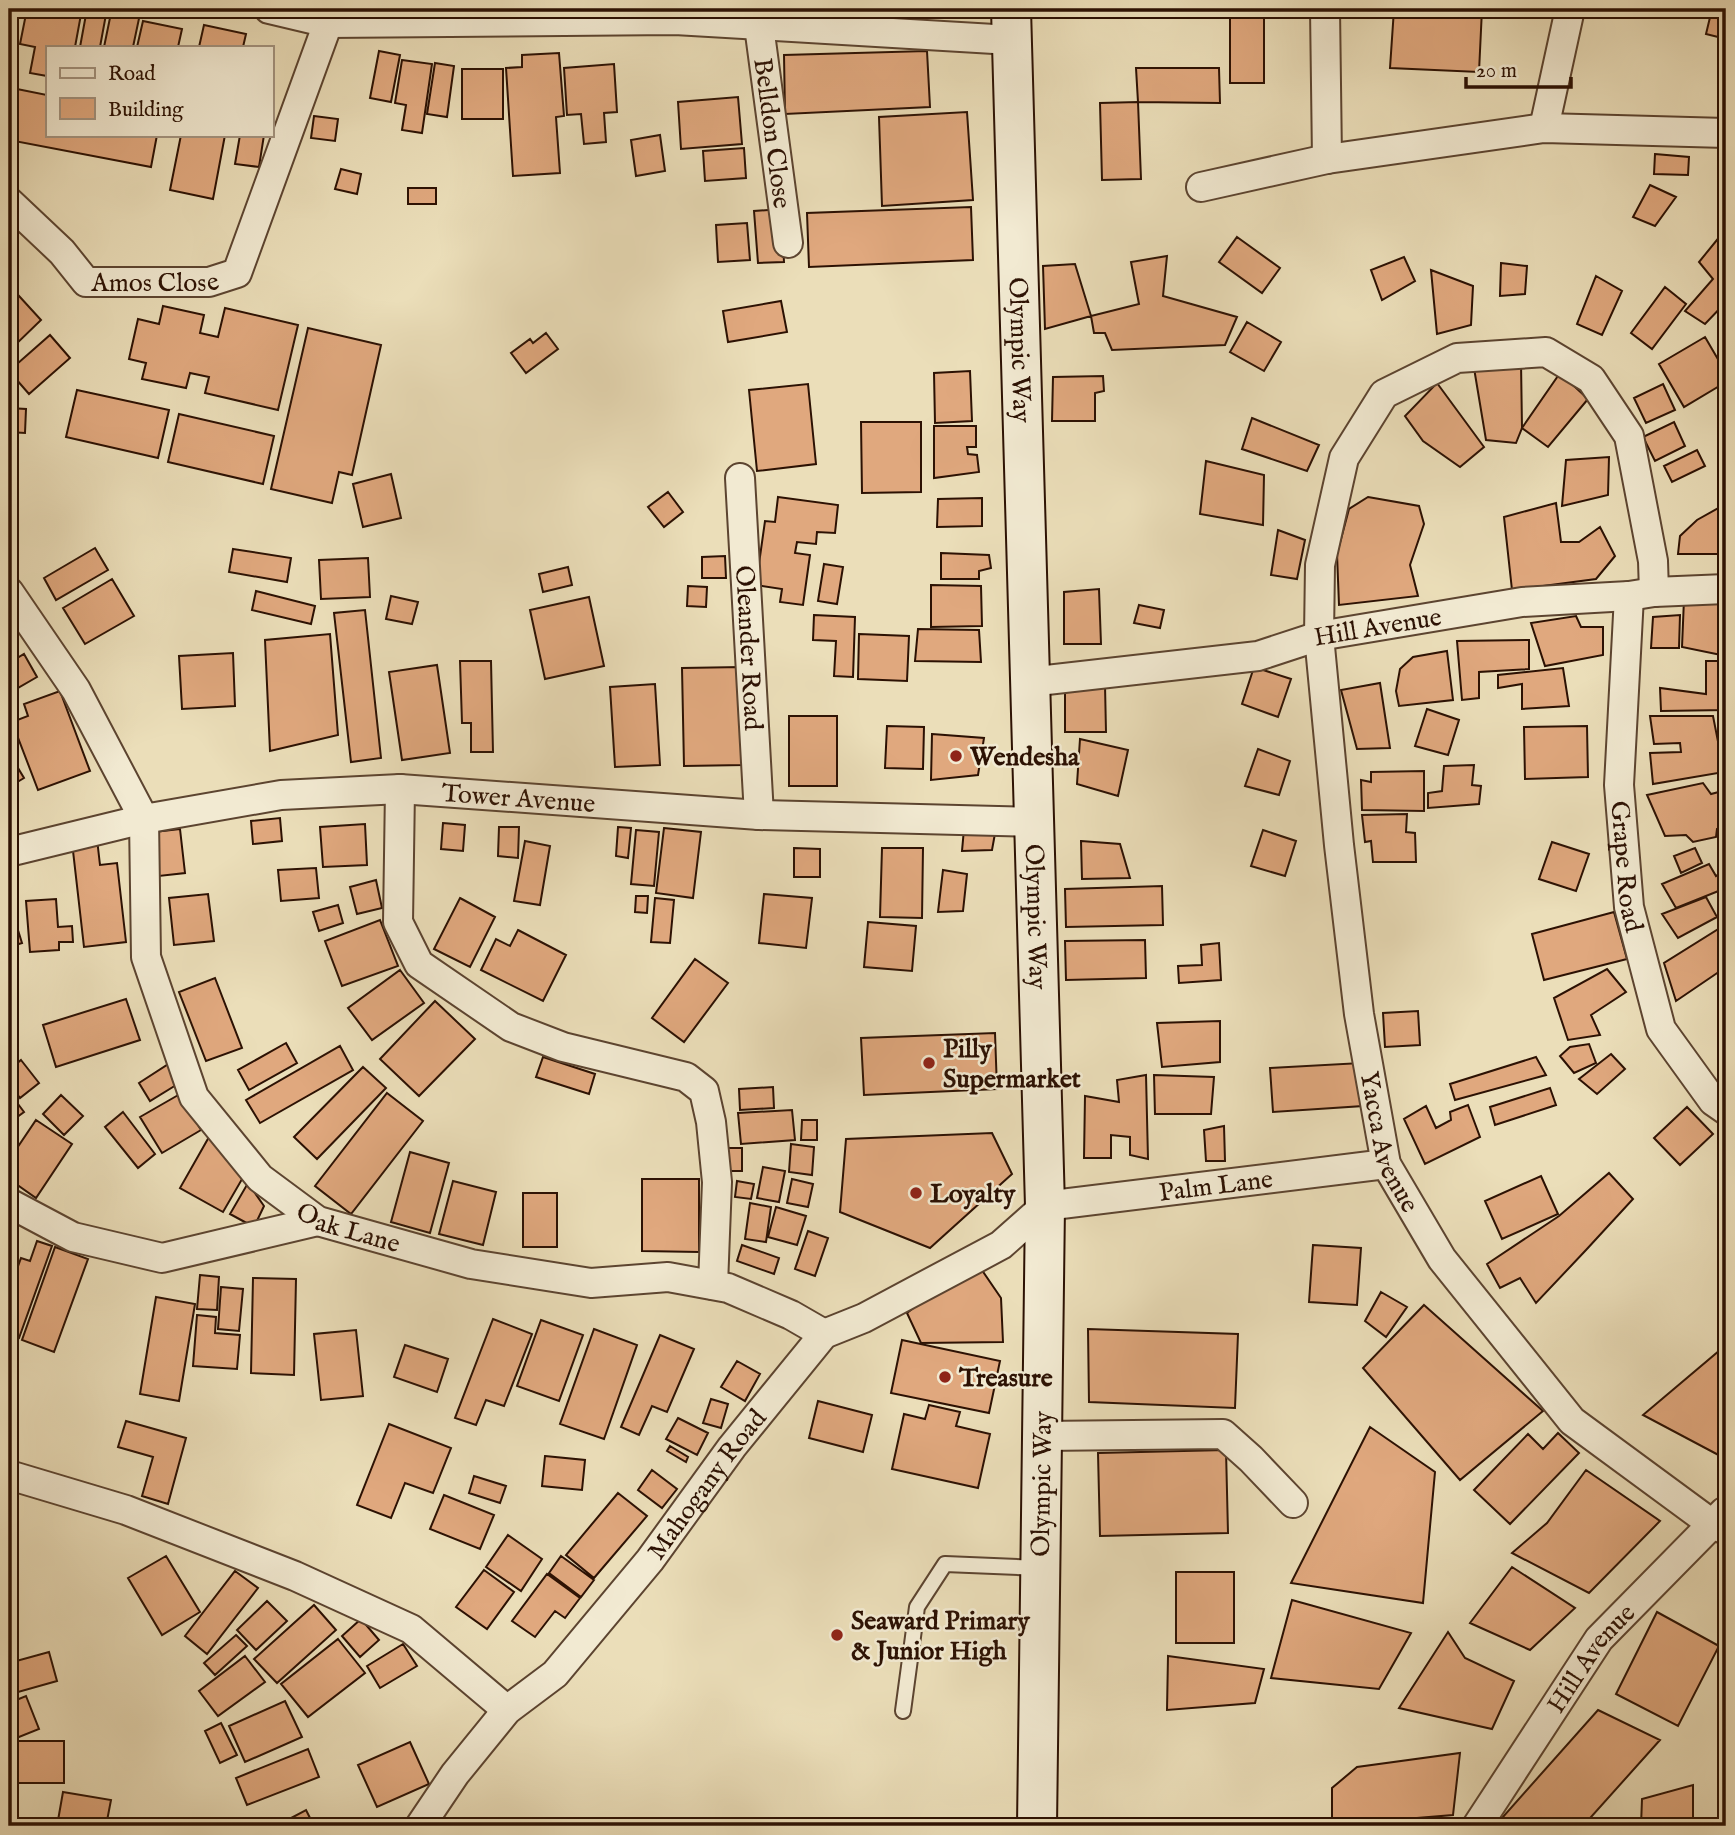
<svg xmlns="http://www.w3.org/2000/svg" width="1735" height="1835" font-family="'IM FELL English',serif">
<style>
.building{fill:#e0a87e;stroke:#2c1103;stroke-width:2}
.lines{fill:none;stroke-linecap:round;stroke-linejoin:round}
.lane-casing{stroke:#5c4430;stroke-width:18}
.street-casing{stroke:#5c4430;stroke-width:32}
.secondary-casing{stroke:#2c1103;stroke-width:42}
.lane{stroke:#f2ead2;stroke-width:14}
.street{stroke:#f2ead2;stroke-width:28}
.secondary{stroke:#f2ead2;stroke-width:38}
.poi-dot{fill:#8f2418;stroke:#f2ead2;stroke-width:2.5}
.labels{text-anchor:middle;stroke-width:5;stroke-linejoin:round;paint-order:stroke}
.street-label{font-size:26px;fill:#2c1103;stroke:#f2ead2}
.poi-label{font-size:26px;font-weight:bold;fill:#2c1103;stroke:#f2ead2;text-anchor:start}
</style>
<rect width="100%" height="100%" fill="#ebdeb9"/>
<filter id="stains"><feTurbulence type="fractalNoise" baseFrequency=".00286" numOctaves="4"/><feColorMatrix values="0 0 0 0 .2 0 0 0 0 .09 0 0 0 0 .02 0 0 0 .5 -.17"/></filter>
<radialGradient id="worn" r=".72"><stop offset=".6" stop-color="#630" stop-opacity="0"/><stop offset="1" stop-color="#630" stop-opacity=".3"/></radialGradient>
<!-- building -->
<path class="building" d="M27 9H82L75 47H47V76L30 73 35 47 20 44Z
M87 9H107L100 47H80Z
M123 9H141L133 47H104L111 13 121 16Z
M1230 9H1264V83H1230Z
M1343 9H1381V14L1344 16Z
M1394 9H1482L1479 72 1390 68Z
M1712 9H1726V39L1706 34Z
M143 21 182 29 178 47H137Z
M204 25 246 34 243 47H199Z
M379 51 400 55 391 102 370 98Z
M927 51 930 107 785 114 784 55Z
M9 52 15 53 9 85Z
M559 53 564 116 556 117 560 173 513 176 506 68 522 67V55Z
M402 60 432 64 422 133 402 130 406 105 395 103Z
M435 63 454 66 447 117 427 114Z
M614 64 617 112 604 113 606 142 584 144 581 114 567 115 564 68Z
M1136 68H1219L1220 103 1138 102Z
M462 69H503V119H462Z
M12 88 47 95V135H157L151 167 9 140V104Z
M738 97 742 144 681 149 678 102Z
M1138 102 1141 179 1102 180 1100 103Z
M967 112 973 200 882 206 879 117Z
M314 116 338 119 335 141 311 138Z
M181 135H225L213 199 170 190Z
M240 135H264L259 167 235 164Z
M660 135 665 171 636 176 631 140Z
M744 148 746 178 705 181 703 151Z
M1655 154 1689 157 1688 175 1654 174Z
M341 169 361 174 357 194 335 189Z
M1650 185 1676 197 1655 226 1633 217Z
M408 188H436V204H408Z
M971 207 973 260 809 267 807 213Z
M781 209 784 262 758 263 754 211Z
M747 223 750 260 718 262 716 225Z
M1721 235 1726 239V302L1705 324 1685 311 1713 279 1699 262Z
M1237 237 1280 268 1262 293 1219 262Z
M1167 256 1163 296 1237 317 1225 345 1112 350 1105 333H1094L1091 316 1139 304 1131 262Z
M1404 257 1415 281 1382 300 1371 270Z
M1501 263 1527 266 1525 294 1500 296Z
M1075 264 1091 316 1045 329 1043 266Z
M1431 270 1473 286 1471 325 1437 334Z
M1596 276 1622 291 1602 335 1577 324Z
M9 285 41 320 9 351Z
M1665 287 1686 304 1652 349 1631 333Z
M781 301 787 332 728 342 723 311Z
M163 306 204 315 200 333 218 337 225 308 298 325 278 410 205 393 209 377 190 373 186 388 142 379 146 363 129 359 138 319 159 324Z
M1247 322 1281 342 1264 371 1230 352Z
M308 328 381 345 352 475 339 472 332 503 271 489Z
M546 333 558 349 526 373 511 353 530 339 533 343Z
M50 335 70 358 29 394 9 371Z
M1705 337 1726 373V382L1684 407 1659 364Z
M1521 362 1522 428 1516 443 1486 440 1474 368Z
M970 371 972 421 935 423 934 373Z
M1560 373 1588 399 1548 447 1522 428Z
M1103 376 1104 391 1095 393V421H1052L1053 377Z
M1437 383 1484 447 1460 467 1423 441 1405 416Z
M808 384 816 464 757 471 749 390Z
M1663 384 1675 410 1646 423 1634 398Z
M77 390 169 410 158 458 66 437Z
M9 408 26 409 25 433 9 432Z
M179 414 274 436 263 484 168 462Z
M1252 418 1319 445 1307 471 1242 449Z
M861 422H921V492L862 493Z
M1674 422 1685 446 1655 461 1643 437Z
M934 426H976V447H967L968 454 977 455 979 472 934 478Z
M1697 450 1705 466 1672 482 1664 466Z
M1609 457 1608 495 1562 506 1566 460Z
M1206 461 1264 475 1263 525 1200 514Z
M391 474 401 518 363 527 353 484Z
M668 492 683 512 664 527 648 507Z
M778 497 838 505 835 533 817 532 816 544 797 542 795 553 810 555 803 605 780 602 782 589 756 585 765 521 775 522Z
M1368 497 1419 506 1424 524 1410 565 1418 596 1339 605 1337 554 1349 509Z
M982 498V526L937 527 938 499Z
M1556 503 1561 542H1579L1600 527 1615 556 1596 579 1512 590 1504 517Z
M1722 506H1726V554H1678L1680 536 1697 520Z
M1278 530 1305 540 1297 579 1271 575Z
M95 548 108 570 56 600 44 578Z
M233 549 291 558 287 582 229 572Z
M941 553 989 555 991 568 979 571V579H941Z
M725 556 726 578H702V557Z
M368 558 370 597 321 599 319 560Z
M824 564 843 567 837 604 818 601Z
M568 567 572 585 543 592 539 574Z
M112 579 134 616 85 644 63 608Z
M931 585 981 586 982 626 931 627Z
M688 586 707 587 706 607 687 606Z
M1099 589 1101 644H1064V592Z
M256 591 315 606 311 624 252 610Z
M391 596 418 602 412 624 386 619Z
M589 597 604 666 545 679 530 610Z
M1684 599 1726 603V656L1682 647Z
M1139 605 1164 610 1160 628 1134 623Z
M365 610 381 758 351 762 334 613Z
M814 615 855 617 853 677 834 676 836 641 813 640Z
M1680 615 1679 648H1651L1653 617Z
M1576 616 1581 627H1603V655L1545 666 1531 623Z
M9 628 17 643 9 647Z
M918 629 979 630 981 662 915 661Z
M330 634 338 735 270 751 265 640Z
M859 634 909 636 907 681 858 679Z
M1529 640V669L1479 672V698L1462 700 1457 641Z
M1447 651 1453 700 1399 706 1396 691 1400 669 1413 657Z
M233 653 235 706 182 709 179 656Z
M24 654 37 677 16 689 9 676V663Z
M460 661H491L493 752H471V723H462Z
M1706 661H1726V710L1661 711 1660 688 1706 694Z
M437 665 450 753 402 760 389 672Z
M742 667 744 765 684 766 682 668Z
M1254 667 1291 679 1278 717 1242 704Z
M1563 668 1569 706 1522 709V684L1498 688V675Z
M1380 683 1390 748 1357 749 1341 690Z
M655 684 660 765 615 767 610 687Z
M1105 685 1106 732H1065V686Z
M60 691 90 771 38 790 12 722 28 716 24 704Z
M1427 709 1459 720 1448 755 1415 746Z
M789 716H837V786H789Z
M1650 716H1713L1724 772 1653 784 1650 753 1681 752 1680 743 1654 744Z
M887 726 924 727 923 769 885 768Z
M1587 726 1588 777 1525 779 1524 727Z
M932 734 984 738 978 775 931 780Z
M1080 739 1128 750 1118 796 1077 784Z
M1258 749 1290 761 1279 795 1245 786Z
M9 753 24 778 9 787Z
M1474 765 1472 785 1481 786 1479 804 1428 808V793L1442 791 1444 766Z
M1424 771V811L1362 810 1361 780 1371 782V772Z
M1703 783 1711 794 1726 790V825L1717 829 1716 837 1693 842 1686 835 1665 836 1647 795Z
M1407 814 1406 832 1415 833 1416 862H1373L1371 841 1365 842 1362 815Z
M280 818 282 841 253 844 251 821Z
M443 823 465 825 463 851 441 849Z
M365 824 367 865 323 867 320 827Z
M499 827H519L518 858 498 856Z
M618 827 631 828 628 858 616 856Z
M664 828 701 832 693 898 656 893Z
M996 828 992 850 962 851 964 829Z
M180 829 185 873 159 876 154 832Z
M636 830 659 832 654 886 631 884Z
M1263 830 1296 841 1285 876 1251 866Z
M97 839 100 865 117 863 126 942 84 947 72 842Z
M525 841 550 846 540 905 514 901Z
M1081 841 1120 844 1130 878 1082 879Z
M1552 842 1589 854 1576 891 1539 879Z
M794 848 820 849V877H794Z
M882 848H923L922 918 880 917Z
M1695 848 1702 863 1681 873 1674 856Z
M1709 864 1716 876 1726 870V888L1676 908 1662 884Z
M316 868 319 898 281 901 278 870Z
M943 870 967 874 963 911 938 912Z
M376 880 382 908 357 914 350 887Z
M1162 886 1163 925 1066 927 1065 889Z
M208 894 214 941 174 945 169 898Z
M764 894 812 898 806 948 759 943Z
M636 896H648L647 913 635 912Z
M1706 897 1717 917 1678 938 1662 914Z
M460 898 495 917 470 967 434 949Z
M655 898 674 900 670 943 651 942Z
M56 899 58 927 72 926 73 942H59V950L30 952 26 901Z
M9 901 22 943 9 947Z
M338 905 343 923 319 931 313 912Z
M1614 912 1627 959 1544 980 1532 934Z
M380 920 398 966 342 986 325 941Z
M868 922 916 926 912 971 864 967Z
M1720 928 1726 943V967L1676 1001 1664 963Z
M518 930 566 955 543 1001 481 970 496 939 510 946Z
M1145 940 1146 978 1066 980 1065 941Z
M1219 943 1221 980 1179 983 1178 966 1202 965 1201 945Z
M695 959 728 983 684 1042 652 1018Z
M1607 969 1626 992 1591 1015 1600 1035 1568 1040 1554 998Z
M400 970 424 1003 372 1040 348 1008Z
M215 978 242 1048 206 1061 179 992Z
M126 999 140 1040 56 1067 43 1025Z
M435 1001 475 1039 419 1096 380 1059Z
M1418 1011 1420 1045 1385 1047 1383 1013Z
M1220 1021V1062L1162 1067 1157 1023Z
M995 1033 997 1089 864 1095 861 1038Z
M286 1043 297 1063 249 1090 238 1070Z
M1589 1044 1596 1063 1574 1073 1560 1056 1570 1047Z
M340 1046 353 1070 260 1123 246 1100Z
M1611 1054 1625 1069 1597 1094 1579 1079Z
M543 1057 595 1074 589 1094 536 1077Z
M1536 1057 1546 1075 1455 1100 1450 1084Z
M21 1060 39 1083 20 1098 9 1083V1070Z
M170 1063 181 1082 150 1101 139 1083Z
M1361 1063 1363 1106 1273 1112 1270 1068Z
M363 1067 386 1088 317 1159 294 1137Z
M1146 1075 1148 1159 1130 1155V1137L1111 1135V1158H1084L1085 1096 1119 1102 1117 1080Z
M1154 1075 1214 1077 1211 1114H1155Z
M773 1087 774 1108 740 1110 739 1089Z
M1550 1088 1556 1105 1495 1125 1490 1107Z
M9 1092 24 1112 9 1123Z
M387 1093 423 1121 351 1214 315 1186Z
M180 1094 201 1130 162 1153 140 1117Z
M61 1095 83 1116 64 1135 43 1114Z
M1468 1105 1480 1137 1425 1164 1404 1119 1426 1106 1436 1128 1451 1120 1450 1112Z
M1687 1107 1713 1134 1680 1165 1654 1138Z
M792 1110 795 1140 741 1144 738 1113Z
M123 1112 155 1154 138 1168 105 1127Z
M36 1120 72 1144 36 1198 9 1179V1160Z
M802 1120H817V1140H801Z
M1224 1126 1225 1161H1206L1204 1130Z
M992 1133 1012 1174 930 1248 840 1212 846 1139Z
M209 1137 245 1174 223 1212 180 1188Z
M791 1144 814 1147 812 1175 789 1172Z
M726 1148H742V1171H726Z
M410 1152 449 1163 430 1233 391 1222Z
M763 1167 785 1171 779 1202 757 1198Z
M1609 1173 1633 1199 1586 1250 1536 1303 1520 1278 1500 1288 1487 1264 1559 1216Z
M1541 1176 1558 1214 1502 1239 1485 1201Z
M642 1179H699V1252L642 1251Z
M792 1179 813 1184 808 1207 787 1203Z
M453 1181 496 1192 483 1245 439 1234Z
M737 1181 754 1184 751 1199 735 1197Z
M248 1183 264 1206 254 1227 230 1214Z
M523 1193H557V1247H523Z
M750 1203 771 1207 766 1242 745 1239Z
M776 1207 806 1216 797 1245 768 1237Z
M808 1231 828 1238 815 1276 795 1269Z
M37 1241 52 1246 19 1338 9 1335V1291L21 1258 30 1261Z
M742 1245 779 1258 774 1274 737 1261Z
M1313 1245 1361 1248 1357 1305 1309 1302Z
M55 1247 88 1259 54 1352 22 1340Z
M975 1260 1001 1298 1003 1342 921 1343 907 1313Z
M200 1275 219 1277 217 1310 197 1309Z
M253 1278 296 1279 294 1375 251 1373Z
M221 1287 243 1289 239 1331 218 1329Z
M1381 1292 1407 1307 1386 1337 1365 1321Z
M156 1297 195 1304 179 1401 140 1394Z
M1424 1305 1543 1411 1460 1480 1363 1368Z
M197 1315 216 1317 215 1333 240 1335 237 1369 193 1366Z
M493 1319 532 1334 504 1406 486 1400 476 1425 455 1418Z
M541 1320 583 1335 559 1401 517 1386Z
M594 1329 637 1345 604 1439 560 1424Z
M1088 1329 1238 1334 1235 1408 1089 1402Z
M356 1330 363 1396 321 1400 314 1334Z
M660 1335 694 1349 667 1412 652 1406 639 1435 621 1427Z
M902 1340 1000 1361 989 1413 891 1393Z
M405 1345 448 1359 437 1392 394 1377Z
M1726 1345V1459L1643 1415Z
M737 1361 760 1374 745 1401 721 1387Z
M711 1399 728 1404 721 1428 703 1423Z
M818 1401 872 1415 863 1452 809 1438Z
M929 1405 960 1412 956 1426 990 1434 978 1488 892 1469 904 1414 925 1419Z
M678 1418 708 1433 697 1455 666 1439Z
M126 1421 186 1438 168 1504 142 1496 153 1457 118 1447Z
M389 1424 451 1448 433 1493 405 1483 391 1518 357 1505Z
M1370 1427 1435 1472 1423 1603 1291 1583Z
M1558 1433 1579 1453 1510 1524 1474 1490 1528 1434 1543 1449Z
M670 1446 688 1457 686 1462 667 1451Z
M1226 1450 1228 1533 1100 1536 1098 1453Z
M545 1456 585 1460 582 1490 542 1486Z
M652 1470 677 1489 662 1508 638 1490Z
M1586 1470 1660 1521 1589 1593 1512 1553 1547 1523Z
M474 1476 506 1486 500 1503 469 1493Z
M618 1493 647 1516 594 1578 566 1555Z
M444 1495 494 1515 480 1549 430 1529Z
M508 1535 542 1559 521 1591 486 1567Z
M166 1556 200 1612 162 1635 128 1578Z
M561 1556 594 1580 581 1597 549 1573Z
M1512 1567 1575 1608 1530 1650 1470 1623Z
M484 1570 514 1592 487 1629 456 1607Z
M235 1571 258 1588 207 1654 185 1636Z
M1176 1572H1234V1643H1176Z
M547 1574 580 1598 565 1618 555 1611 535 1637 512 1621Z
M1292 1600 1411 1633 1379 1689 1271 1678Z
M267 1601 287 1621 256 1650 237 1630Z
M314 1605 336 1630 277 1683 254 1659Z
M1657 1612 1719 1646 1678 1726 1616 1694Z
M361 1619 379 1640 360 1657 342 1636Z
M1448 1632 1465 1658 1514 1681 1492 1729 1399 1708Z
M236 1635 247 1646 215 1675 204 1663Z
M338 1639 365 1673 308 1717 281 1684Z
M403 1644 417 1666 380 1688 367 1666Z
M49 1652 57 1681 11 1694 9 1663Z
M245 1656 265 1682 218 1716 199 1691Z
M1168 1656 1264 1669 1255 1703 1167 1710Z
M26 1696 39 1729 9 1741V1703Z
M285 1701 302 1737 245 1762 229 1726Z
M1598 1710 1660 1740 1583 1826H1557L1502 1818Z
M221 1723 237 1755 220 1763 205 1731Z
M16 1741H64V1783H16Z
M410 1742 429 1784 377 1807 358 1765Z
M308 1749 319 1777 247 1805 236 1778Z
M1460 1753 1453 1815 1332 1825V1788L1357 1767Z
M1693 1785V1826H1641L1642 1799Z
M63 1792 111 1800 106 1826H57Z
M306 1810 314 1826H276Z
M1114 1824H1144L1152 1826H1114Z"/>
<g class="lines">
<!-- lane casing -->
<g class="lane-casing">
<path id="lane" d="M903 1711 917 1607 945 1564 1039 1568"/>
</g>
<!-- street casing -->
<g class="street-casing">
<g id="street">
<path d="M269 9 328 23 675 20 1011 40"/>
<path d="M1325 9 1327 159"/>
<path id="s1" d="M759 26 788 243"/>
<path d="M1544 128 1570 9"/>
<path d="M1201 187 1327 159 1544 128 1726 133"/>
<path id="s2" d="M9 202 62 252 86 282H209L237 273 328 23"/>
<path id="s3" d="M740 478 759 815"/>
<path id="s4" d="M9 592 76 690 144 819 146 957 194 1097 260 1178 318 1221 471 1264 591 1283 668 1277 728 1288 791 1315 824 1334"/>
<path id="s5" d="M1654 592 1653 561 1629 436 1591 379 1546 352 1457 358 1384 394 1344 458 1320 565 1319 636 1339 845 1359 1014 1386 1164 1442 1259 1572 1421 1712 1524 1726 1530"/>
<path id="s6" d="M1629 596 1619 785 1629 907 1661 1029 1713 1101 1726 1110"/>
<path id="s7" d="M1029 682 1258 656 1319 636 1522 602 1629 596 1654 592 1726 589"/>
<path d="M400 789 398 922 419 964 511 1027 563 1047 686 1077 704 1091 711 1122 717 1182 713 1285"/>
<path id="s8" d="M9 852 144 819 281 795 400 789 759 815 1035 822"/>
<path d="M9 1203 73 1237 162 1258 318 1221"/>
<path d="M1042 1436 1223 1434 1251 1459 1293 1503"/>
<path d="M9 1475 126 1510 295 1576 411 1629 507 1710"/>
<path id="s9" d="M420 1826 455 1774 507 1710 555 1674 650 1560 732 1447 824 1334 864 1318 1001 1245 1045 1206 1386 1164"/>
<path id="s10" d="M1477 1826 1599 1639 1724 1512"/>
</g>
</g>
<!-- secondary casing -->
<g class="secondary-casing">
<g id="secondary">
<path id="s11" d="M1011 9 1045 1206 1037 1826"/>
</g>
</g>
<!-- lane -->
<use href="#lane" class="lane"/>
<!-- street -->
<use href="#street" class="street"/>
<!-- secondary -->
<use href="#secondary" class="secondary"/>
</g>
<!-- markers -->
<g class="poi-dot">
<circle cx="956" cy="756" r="7"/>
<circle cx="929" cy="1063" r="7"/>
<circle cx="916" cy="1193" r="7"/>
<circle cx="945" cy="1377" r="7"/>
<circle cx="837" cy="1635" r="7"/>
</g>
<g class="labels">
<!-- street labels -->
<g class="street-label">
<text dy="9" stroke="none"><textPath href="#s1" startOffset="108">Belldon Close</textPath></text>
<text dy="9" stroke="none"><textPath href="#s2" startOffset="180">Amos Close</textPath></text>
<text dy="9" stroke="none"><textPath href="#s11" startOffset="341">Olympic Way</textPath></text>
<text dy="9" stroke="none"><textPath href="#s7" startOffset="354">Hill Avenue</textPath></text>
<text dy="9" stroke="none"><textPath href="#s3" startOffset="170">Oleander Road</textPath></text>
<text dy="9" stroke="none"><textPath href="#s8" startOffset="516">Tower Avenue</textPath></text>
<text dy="9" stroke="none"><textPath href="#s6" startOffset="271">Grape Road</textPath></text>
<text dy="9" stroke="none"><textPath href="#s11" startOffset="908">Olympic Way</textPath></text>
<text dy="9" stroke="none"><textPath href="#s5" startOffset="1218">Yacca Avenue</textPath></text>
<text dy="9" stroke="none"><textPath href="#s9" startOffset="1068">Palm Lane</textPath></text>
<text dy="9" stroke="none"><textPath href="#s4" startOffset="758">Oak Lane</textPath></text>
<text transform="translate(1041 1484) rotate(-89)" y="9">Olympic Way</text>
<text dy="9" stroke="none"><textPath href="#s9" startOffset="448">Mahogany Road</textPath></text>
<text dy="9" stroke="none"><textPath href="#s10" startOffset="203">Hill Avenue</textPath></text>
</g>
<!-- poi labels -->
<g class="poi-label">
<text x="970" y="765">Wendesha</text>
<text x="943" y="1057">Pilly<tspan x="943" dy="30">Supermarket</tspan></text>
<text x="930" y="1202">Loyalty</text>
<text x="959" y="1386">Treasure</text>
<text x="851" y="1629">Seaward Primary<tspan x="851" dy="30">&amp; Junior High</tspan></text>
</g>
</g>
<!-- margin -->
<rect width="1735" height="1835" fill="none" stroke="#ebdeb9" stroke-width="35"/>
<rect x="10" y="10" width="1714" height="1814" fill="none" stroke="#2c1103" stroke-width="3.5"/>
<rect x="18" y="18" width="1700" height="1800" fill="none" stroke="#2c1103" stroke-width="2"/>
<!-- legend -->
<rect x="46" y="46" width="228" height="91" fill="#f2ead2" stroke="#a3937f" stroke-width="2"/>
<rect x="60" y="68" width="35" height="10" fill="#f2ead2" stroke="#a3937f" stroke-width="2"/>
<text x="108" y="80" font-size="21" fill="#2c1103">Road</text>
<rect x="60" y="98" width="35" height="21" fill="#e0a87e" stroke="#a3937f" stroke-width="2"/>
<text x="108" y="116" font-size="21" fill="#2c1103">Building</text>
<!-- scale -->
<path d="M1466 77v10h105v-10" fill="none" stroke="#2c1103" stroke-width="3.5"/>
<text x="1476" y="77" font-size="21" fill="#2c1103" stroke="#f2ead2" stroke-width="5" paint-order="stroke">20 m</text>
<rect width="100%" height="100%" filter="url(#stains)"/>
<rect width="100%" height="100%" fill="url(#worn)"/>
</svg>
